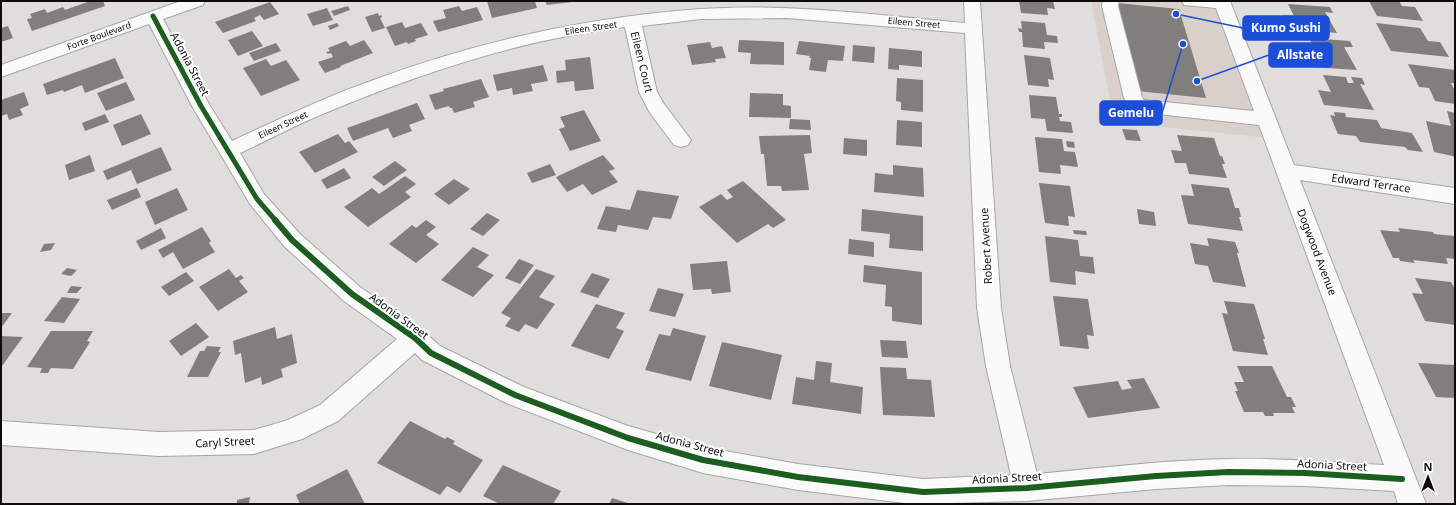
<svg xmlns="http://www.w3.org/2000/svg" width="1456" height="505" font-family="'Noto Sans',sans-serif">
<style>
.built{fill:#d9d0cc}
.building{fill:#807f7d}
.lines{fill:none;stroke-linecap:round;stroke-linejoin:round}
.minor-casing{stroke:#a7a6a4;stroke-width:2}
.minor{fill:#fafafa;fill-rule:evenodd}
.cycleway-far1-casing{stroke:#fff;stroke-width:7}
.cycleway-casing{stroke:#fff;stroke-width:9}
.cycleway-far1{stroke:#1b5e20;stroke-width:5}
.cycleway{stroke:#1b5e20;stroke-width:6}
.labels{text-anchor:middle;stroke-width:4;stroke-linejoin:round;paint-order:stroke}
.far-street-label{font-size:9px;fill:#0d0c0b;stroke:#fff}
.street-label{font-size:11px;fill:#0d0c0b;stroke:#fff}
.leader{fill:none;stroke:#1d4ed8;stroke-width:1.5}
.callout-dot{fill:#1d4ed8;stroke:#fff;stroke-width:1.5}
.callout{fill:#1d4ed8;stroke:#1d4ed8;stroke-width:1.5}
.callout-label{font-size:12px;text-anchor:middle;font-weight:bold;fill:#fff}
</style>
<rect width="100%" height="100%" fill="#e0dedc"/>
<!-- built -->
<path class="built" d="M1091 1H1217L1269 138 1114 122Z"/>
<!-- building -->
<path class="building" d="M90 1H103L105 6 32 31 27 19 32 18 30 14 45 9 47 13 63 7 65 10Z
M487 1H535L537 8 492 18Z
M545 1H572V2L547 5Z
M1019 1H1053L1055 9 1047 8 1048 15 1021 13Z
M1369 1H1399L1402 6 1415 7 1423 21 1377 16Z
M270 2 279 14 264 20 260 15 254 18 256 21 223 33 215 22Z
M1117 3 1179 9 1206 98 1137 91Z
M1288 4 1330 7 1333 13 1325 12 1337 33 1291 29 1283 15 1294 16Z
M348 6 350 10 334 16 331 11Z
M459 6 462 11 477 7 483 20 438 32 433 21 446 18 443 10Z
M327 8 333 20 313 26 307 14Z
M378 13 379 16 381 15 382 17 380 18 385 28 372 32 365 17Z
M1021 21 1045 23 1047 35 1057 36 1058 43 1044 42 1045 49 1023 47 1022 32H1019L1018 28 1022 29Z
M402 22 405 28 421 23 428 35 415 39 416 41 408 44 407 42 395 46 386 27Z
M337 23 339 26 330 30 328 26Z
M1376 23 1420 28 1428 41 1440 42 1449 57 1391 51Z
M8 26 13 38 1 42V28Z
M252 31 263 46 238 56 228 40Z
M1309 38 1350 41 1353 47H1344L1357 70 1312 67 1304 51 1316 52Z
M364 40 373 53 340 66 341 67 325 73 318 62 333 57 331 53 328 54 326 52 330 51 328 48 346 41 350 46Z
M739 40 784 42V65L750 64 751 53 738 52Z
M799 41 845 46 843 61 828 60 826 72 809 70 811 58H809L810 56 796 54Z
M710 42 712 48 722 46 726 58 715 59 716 62 692 65 687 45Z
M276 43 281 51 254 61 249 53Z
M853 45 875 47 874 63 852 61Z
M889 48 922 51V67L899 65V70L888 69Z
M1024 55 1050 58 1054 80 1048 79 1049 87 1028 85Z
M590 57 594 89 575 91 574 81 557 83 556 71 566 70 565 60Z
M115 58 124 78 85 93 82 85 64 92 63 90 47 95 43 84Z
M266 59 271 66 286 60 300 80 261 96 243 68Z
M1408 64 1455 70V83H1451L1455 91V104L1435 101 1429 88 1419 87Z
M543 65 548 81 531 84 533 91 513 95 512 88 497 91 493 75Z
M1323 75 1346 77 1348 83H1354L1351 77 1362 78 1365 85 1360 84 1374 110 1324 105 1318 90 1331 92Z
M897 78 923 80V112L901 110V102L896 101Z
M481 79 489 97 473 102 475 107 454 113 452 108H450L449 106 435 110 429 95 444 91 443 89Z
M126 82 135 100 106 111 97 93Z
M24 92 29 105 20 109 23 115 9 120 7 114 1 116V100Z
M750 93 783 94V105L791 106V118L749 117Z
M1029 95 1056 97 1059 114H1062V117H1059L1060 121 1071 122 1073 133 1047 131 1045 119 1031 118Z
M417 103 425 119 409 125 412 131 393 138 388 128 353 141 347 128Z
M584 110 601 141 570 151 559 129 565 127 560 117Z
M1447 111 1455 113V159L1453 156 1434 152 1426 121 1451 126Z
M1334 112 1345 113 1346 117 1377 120 1381 128 1412 133 1423 152 1408 150 1405 147 1360 142 1356 136 1338 134 1330 115 1335 116Z
M105 114 109 122 85 131 82 123Z
M141 114 151 134 122 146 113 125Z
M790 119 810 120 811 130 789 129Z
M897 120 922 122V147L896 145Z
M1122 129 1137 130 1141 141 1126 140Z
M338 134 345 143 349 141 358 152 315 173 299 152Z
M810 135 812 153 804 154 809 190 782 191 781 186H767L764 154H761L759 136Z
M1177 135 1214 138 1220 156H1222L1225 164H1222L1227 178 1189 174 1186 163H1175L1171 150 1182 151Z
M1035 137 1062 139 1064 151 1075 152 1078 167 1060 165 1061 174 1039 172Z
M844 138 867 140V156L843 154Z
M1066 141 1074 142 1075 148 1067 147Z
M161 147 172 170 137 184 131 170 107 180 103 171Z
M90 155 95 171 69 180 65 165Z
M603 155 615 169 609 171 618 182 592 195 583 184 567 192 556 177Z
M395 161 407 170 384 186 372 177Z
M550 164 556 175 532 183 527 173Z
M893 165 923 168 924 197 874 192 875 173 893 175Z
M344 168 351 178 327 189 321 180Z
M405 176 416 184 405 192 411 197 368 227 344 207 372 188 379 194Z
M454 179 470 189 449 205 434 194Z
M743 181 786 220 773 228 768 224 737 243 699 207 721 194 727 200 733 197 727 190Z
M1039 183 1070 186 1075 217 1068 216 1069 226 1045 223Z
M1191 184 1229 188 1235 208H1239L1241 217H1239L1243 231 1188 224 1181 195 1194 196Z
M137 188 141 197 112 210 107 200Z
M177 188 188 210 155 225 145 202Z
M637 190 679 196 671 219 653 217 648 230 618 225 616 232 597 229 606 206 630 210Z
M862 209 923 216V251L889 248 890 234 861 231Z
M1137 209 1154 212 1156 226 1139 224Z
M487 213 500 220 483 236 470 229Z
M426 220 436 227 426 235 439 244 416 263 389 244 412 225 416 228Z
M202 227 211 241 209 243 215 252 183 269 173 252 163 258 158 250Z
M161 228 166 238 141 250 136 241Z
M1398 228 1433 232 1434 234 1455 236V259L1446 258 1448 264 1413 260 1415 263 1400 261 1399 258H1393L1380 230 1400 232Z
M1073 230 1086 231 1087 235 1074 234Z
M1045 236 1078 240 1080 256 1093 257 1095 274 1075 271 1076 285 1050 282Z
M1207 238 1235 242 1239 253H1237L1246 287 1213 282 1208 266 1195 264 1190 243 1209 246Z
M849 239 874 242V257L848 254Z
M55 243 51 250 40 252 44 244Z
M473 247 489 255 477 267 494 275 473 297 441 280Z
M519 259 534 265 520 284 505 278Z
M727 261 731 292 712 294 711 289 693 290 690 264Z
M864 265 922 272V325L892 321V307L885 306 886 285 863 282Z
M67 268 77 270 71 276 61 274Z
M229 269 236 278 241 275 244 278 239 281 248 292 218 311 199 287Z
M536 269 555 276 539 297 555 304 537 329 525 324 519 332 505 326 511 318 501 313Z
M186 272 194 281 169 296 161 287Z
M592 273 610 279 598 298 580 292Z
M1415 278 1451 282 1455 289V325L1425 321 1412 293 1423 294Z
M71 286 82 287 77 293H67Z
M658 288 684 294 675 317 649 311Z
M1053 296 1088 299 1094 336 1087 335 1089 349 1060 346Z
M62 297 80 299 64 323 44 321Z
M1224 301 1254 304 1265 339H1263L1268 355 1233 351 1222 313 1228 314Z
M596 304 625 313 616 328 624 331 609 359 571 346Z
M1 313H12L1 328Z
M196 323 209 337 181 356 169 341Z
M275 327 277 339 292 334 297 363 281 369 283 377 262 385 261 377 245 383 241 353 235 355 233 341Z
M673 328 706 336 691 381 645 370 659 334 670 336Z
M51 331H93L87 341 90 342 73 369 51 368 48 373H40L42 368 27 367Z
M1 336 23 337 2 366H1Z
M880 340 906 341 908 358 882 357Z
M722 342 782 355 771 400 709 386Z
M207 346 221 347 218 352H221L208 377H187L200 351H204Z
M816 361 832 363 830 382 863 387 861 414 792 404 796 377 814 380Z
M1418 363 1455 365V398L1436 397Z
M1237 366H1272L1287 397H1291L1296 407H1292L1295 413H1273L1274 416H1265L1263 412H1244L1235 391H1238L1234 382H1244Z
M880 367 906 368 907 379 931 380 935 417 883 415Z
M1144 378 1160 408 1088 418 1073 387 1118 381 1122 390 1132 388 1127 380Z
M410 421 445 439 447 437 455 441 453 444 483 460 460 493 447 486 440 495 377 463Z
M503 465 561 491 553 504H500L483 496Z
M347 469 365 504H300L296 495Z
M250 497 249 504H237V500Z
M612 498 631 504H609Z"/>
<g class="lines">
<!-- minor casing -->
<g class="minor-casing">
<path id="minor" d="M181 1H205L203 5 163 19 210 106 232 141C281 118 330 95 382 77 484 40 591 17 700 9 788 3 877 15 965 23L964 1H980L1001 308 1010 366 1037 474C1101 468 1165 460 1229 459 1280 458 1332 462 1384 465L1259 125 1148 113 1131 109 1124 98 1102 6 1103 1H1119L1118 6 1142 97 1144 100 1254 111 1216 8 1184 5 1182 1H1230L1294 165 1455 188V204L1300 180 1426 504H1398L1394 491 1305 486 1228 485 1156 489 1027 501 913 504 798 490 703 473 628 450 506 403 422 360 415 353 338 421 302 439 254 454 159 456 1 445V421L159 432 254 430 288 420 320 405 397 339 344 301 284 246 250 204 192 106 149 24 1 77V65ZM787 18 965 33 977 308 986 366 1011 475 923 479 798 464 703 447 628 426 524 387 440 346 423 331 360 287 300 234 264 194 240 153C268 140 296 125 325 113 421 73 522 39 625 27L639 92 650 113 674 145 681 147 688 145 691 140 664 104 657 92 642 26 701 19Z"/>
</g>
<!-- minor -->
<use href="#minor" class="minor"/>
<!-- cycleway-far1 casing -->
<g class="cycleway-far1-casing">
<path id="cycleway-far1" d="M153 16 201 106 257 199 276 221"/>
</g>
<!-- cycleway casing -->
<g class="cycleway-casing">
<path id="cycleway" d="M275 220 292 240 352 294 415 338 431 353 515 395 628 438 703 460 798 477 923 492 1027 488 1156 476 1228 472 1305 473 1402 479"/>
</g>
<!-- cycleway-far1 -->
<use href="#cycleway-far1" class="cycleway-far1"/>
<!-- cycleway -->
<use href="#cycleway" class="cycleway"/>
</g>
<g class="labels">
<!-- far-street labels -->
<g class="far-street-label">
<text transform="translate(914 23) rotate(5)" y="3">Eileen Street</text>
<text transform="translate(591 28) rotate(-8)" y="3">Eileen Street</text>
<text transform="translate(99 36) rotate(-20)" y="3">Forte Boulevard</text>
<text transform="translate(283 125) rotate(-25)" y="3">Eileen Street</text>
</g>
<!-- street labels -->
<g class="street-label">
<text transform="translate(642 62) rotate(76)" y="4">Eileen Court</text>
<text transform="translate(190 64) rotate(62)" y="4">Adonia Street</text>
<text transform="translate(1371 183) rotate(8)" y="4">Edward Terrace</text>
<text transform="translate(986 246) rotate(-93)" y="4">Robert Avenue</text>
<text transform="translate(1317 252) rotate(69)" y="4">Dogwood Avenue</text>
<text transform="translate(399 316) rotate(36)" y="4">Adonia Street</text>
<text transform="translate(225 442) rotate(-3)" y="4">Caryl Street</text>
<text transform="translate(690 444) rotate(15)" y="4">Adonia Street</text>
<text transform="translate(1332 465) rotate(3)" y="4">Adonia Street</text>
<text transform="translate(1007 478) rotate(-3)" y="4">Adonia Street</text>
</g>
</g>
<!-- callouts -->
<path class="leader" d="M1176 14L1243 28M1197 81L1269 55M1183 44L1162 113"/>
<g class="callout-dot">
<circle cx="1176" cy="14" r="4"/>
<circle cx="1197" cy="81" r="4"/>
<circle cx="1183" cy="44" r="4"/>
</g>
<g class="callout">
<rect x="1243" y="16" width="86" height="24" rx="4"/>
<rect x="1269" y="43" width="63" height="24" rx="4"/>
<rect x="1100" y="101" width="62" height="24" rx="4"/>
</g>
<g class="callout-label">
<text x="1286" y="32">Kumo Sushi</text>
<text x="1300" y="59">Allstate</text>
<text x="1131" y="117">Gemelu</text>
</g>
<!-- border -->
<rect width="1456" height="505" fill="none" stroke="#0d0c0b" stroke-width="4"/>
<!-- north arrow -->
<g transform="translate(1428 477)" stroke="#ffffff" stroke-width="3" paint-order="stroke">
<path d="M0-3L7 15L0 10L-7 15Z" fill="#0d0c0b"/>
<text y="-6" font-size="11" font-weight="bold" text-anchor="middle" fill="#0d0c0b">N</text>
</g>
</svg>
